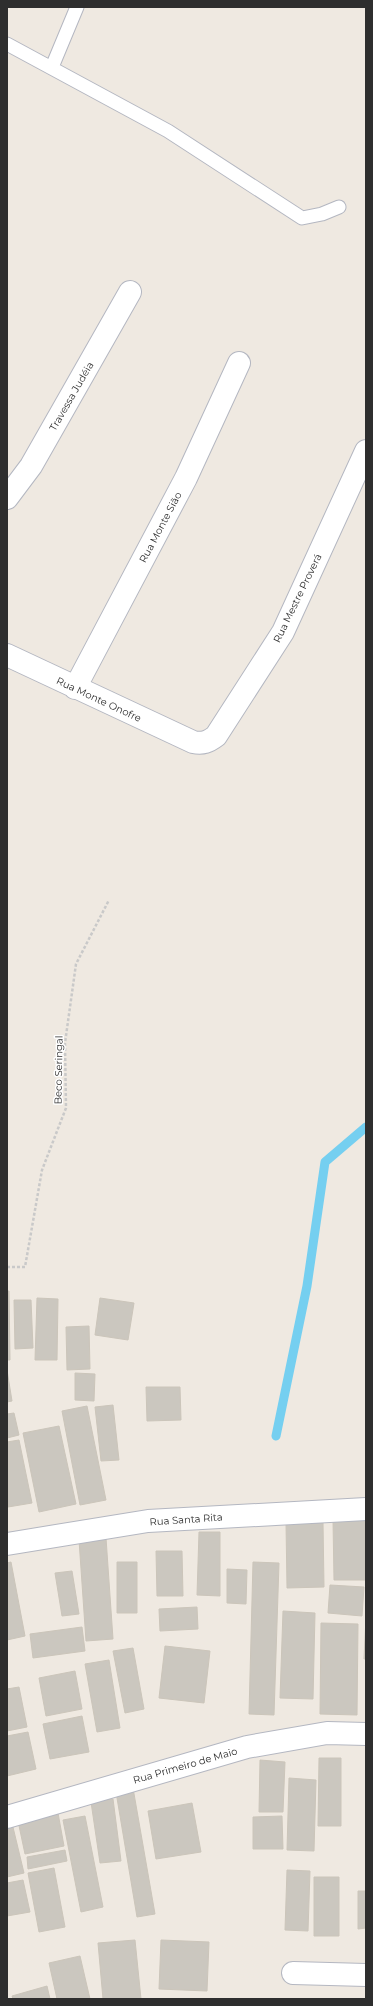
<svg xmlns="http://www.w3.org/2000/svg" width="373" height="2006" font-family="Montserrat,sans-serif">
<style>
.lines{fill:none;stroke-linecap:round;stroke-linejoin:round}
.stream{stroke:#75cff0;stroke-width:9}
.building{fill:#cbc7bf;stroke:#cbc5ba}
.lane-casing{stroke:#b4b7c1;stroke-width:15}
.street-casing{stroke:#b4b7c1;stroke-width:24}
.path{stroke:#c9c9c9;stroke-width:2.5;stroke-dasharray:3 2;stroke-linecap:butt}
.lane{stroke:#fff;stroke-width:13}
.street{stroke:#fff;stroke-width:22}
.labels{text-anchor:middle;stroke-width:3;stroke-linejoin:round;paint-order:stroke}
.street-label{font-size:10px;fill:#2e2e2e;stroke:#fff}
</style>
<rect width="100%" height="100%" fill="#efe9e1"/>
<g class="lines">
<!-- stream -->
<path class="stream" d="M276 1436 307 1286 325 1162 366 1127"/>
</g>
<!-- building -->
<path class="building" d="M7 1291H9L10 1360H7Z
M37 1298 58 1299 57 1360H35Z
M100 1298 134 1303 128 1340 95 1335Z
M14 1300H31L33 1348 15 1349Z
M89 1326 90 1369 67 1370 66 1327Z
M7 1370 12 1401 7 1402Z
M75 1373 95 1374 94 1401 75 1400Z
M146 1387H180L181 1420 147 1421Z
M113 1405 119 1460 101 1461 95 1407Z
M87 1406 106 1500 80 1505 62 1411Z
M14 1413 19 1435 7 1438V1414Z
M59 1426 76 1504 39 1512 23 1433Z
M19 1440 32 1503 8 1507 7 1442Z
M333 1520H365V1580H334Z
M286 1522H323L324 1587 287 1588Z
M199 1532H220V1596L197 1595Z
M106 1538 113 1639 86 1641 79 1540Z
M156 1551H182L183 1596H157Z
M11 1562 25 1636 7 1640V1563Z
M117 1562H137V1613H117Z
M253 1562 279 1563 274 1715 249 1714Z
M227 1569 247 1570 246 1604 227 1603Z
M72 1571 79 1614 62 1616 55 1573Z
M330 1585 364 1587 362 1616 328 1613Z
M197 1607 198 1629 160 1631 159 1609Z
M283 1611 315 1613 313 1699 280 1698Z
M366 1617V1659H364Z
M321 1623 358 1624 357 1715 320 1714Z
M82 1627 85 1651 33 1658 30 1634Z
M165 1646 210 1651 204 1703 159 1698Z
M133 1648 144 1709 125 1713 113 1651Z
M109 1660 120 1728 97 1732 85 1664Z
M75 1671 82 1709 46 1716 39 1678Z
M19 1687 27 1727 7 1731V1689Z
M82 1716 89 1752 50 1759 43 1724Z
M28 1732 36 1769 7 1776V1736Z
M319 1758H341V1826H318Z
M260 1760 285 1762 283 1812H259Z
M289 1778 316 1780 314 1851 287 1850Z
M133 1788 155 1914 137 1917 116 1792Z
M113 1799 121 1861 100 1863 91 1802Z
M192 1803 201 1852 156 1859 148 1811Z
M58 1813 64 1846 25 1854 18 1821Z
M85 1816 103 1907 81 1912 63 1820Z
M282 1816 283 1849H253V1817Z
M12 1823 24 1873 7 1877V1825Z
M65 1850 67 1861 28 1869 27 1857Z
M54 1868 65 1927 39 1932 28 1873Z
M287 1870 310 1871 308 1931 285 1930Z
M314 1877H339V1936H314Z
M23 1880 30 1912 7 1916V1883Z
M358 1891H366V1928L358 1929Z
M135 1940 141 1999H103L98 1943Z
M161 1940 209 1942 207 1991 159 1989Z
M80 1956 90 1999H57L49 1963Z
M47 1986 50 1999H13L12 1996Z"/>
<g class="lines">
<!-- lane casing -->
<g class="lane-casing">
<path id="lane" d="M7 44 168 131 302 218 322 214 339 207
M52 67 77 7"/>
</g>
<!-- street casing -->
<g class="street-casing">
<path id="street" d="M7 498 31 466 130 292
M7 655 193 742C203 744 208 742 216 736L283 632 366 451
M75 688 186 478 239 363
M7 1544 148 1521 366 1509
M7 1817 247 1747 327 1733 366 1734
M293 1973 366 1975"/>
</g>
<!-- path -->
<path class="path" d="M7 1267H25L42 1170 66 1108 65 1043 76 964 109 900"/>
<!-- lane -->
<use href="#lane" class="lane"/>
<!-- street -->
<use href="#street" class="street"/>
</g>
<g class="labels">
<!-- street labels -->
<g class="street-label">
<text transform="translate(71 396) rotate(-60)" y="4">Travessa Judéia</text>
<text transform="translate(160 527) rotate(-62)" y="4">Rua Monte Sião</text>
<text transform="translate(297 598) rotate(-64)" y="4">Rua Mestre Proverá</text>
<text transform="translate(99 699) rotate(25)" y="4">Rua Monte Onofre</text>
<text transform="translate(58 1070) rotate(-89)" y="4">Beco Seringal</text>
<text transform="translate(186 1519) rotate(-4)" y="4">Rua Santa Rita</text>
<text transform="translate(185 1765) rotate(-16)" y="4">Rua Primeiro de Maio</text>
</g>
</g>
<!-- border -->
<rect width="373" height="2006" fill="none" stroke="#2e2e2e" stroke-width="16"/>
</svg>
